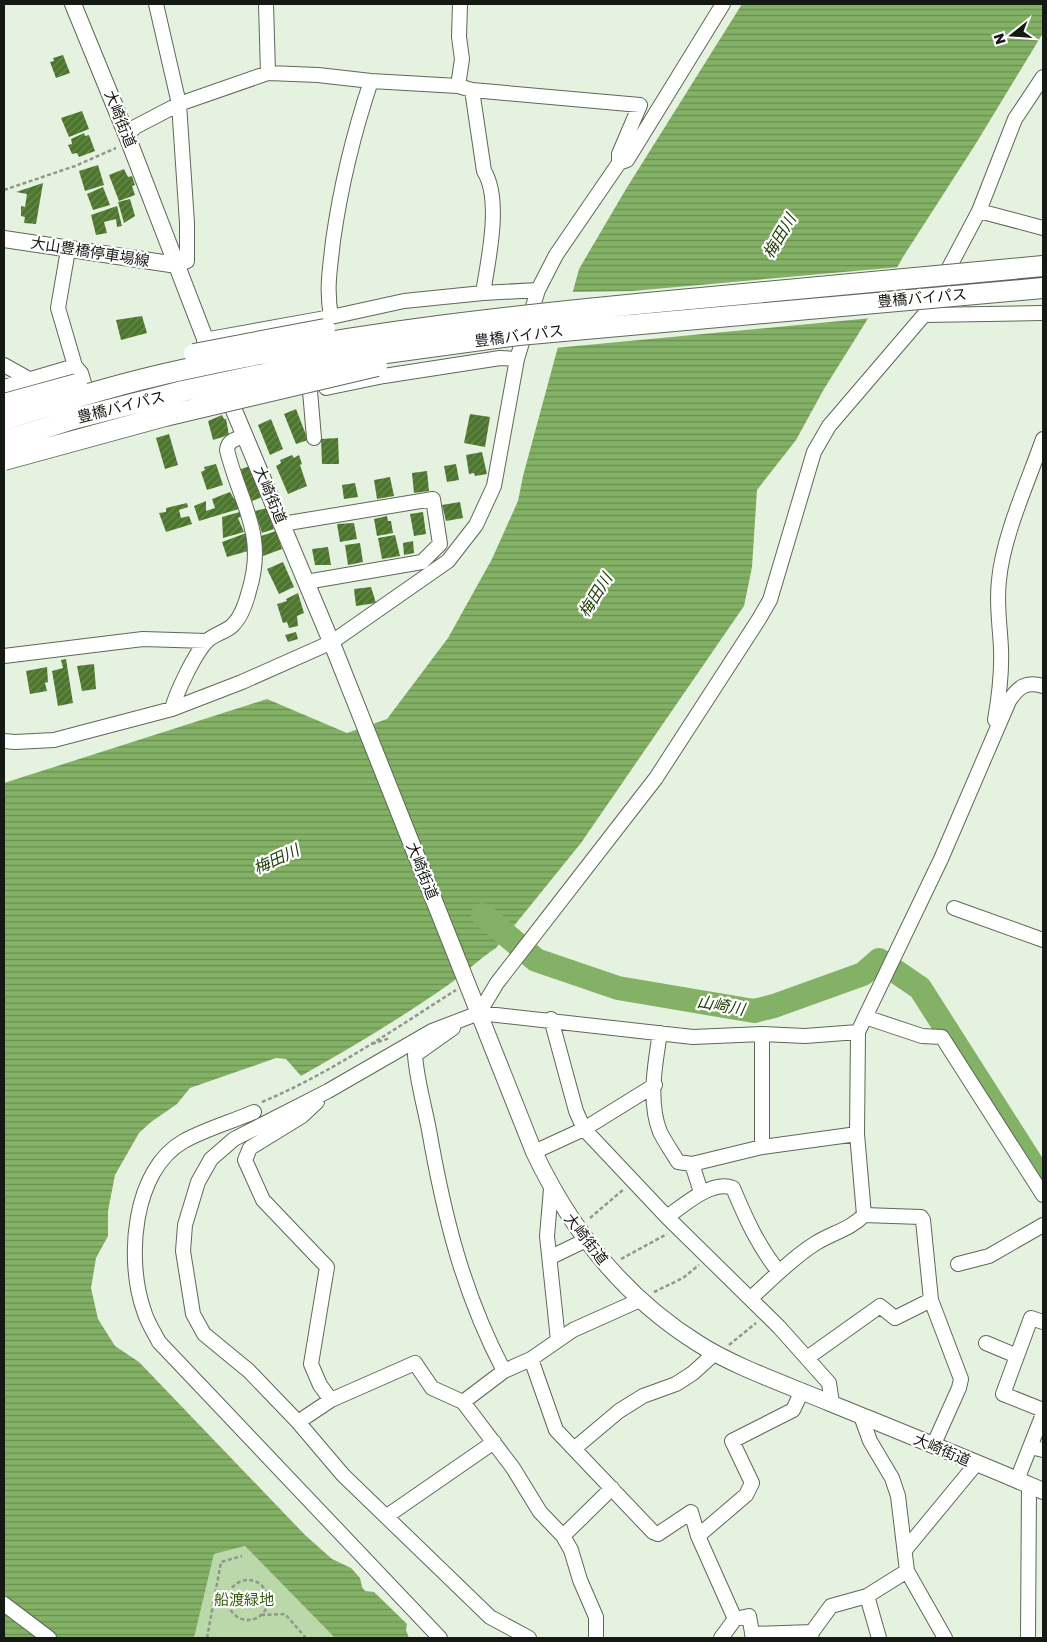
<svg xmlns="http://www.w3.org/2000/svg" width="1047" height="1642" font-family="'Golos Text','Noto Sans JP',sans-serif">
<style>
.green{fill:#bbd8aa}
.water{fill:url(#water-rules)}
.pier{fill:#e6f2e0}
.lines{fill:none;stroke-linecap:round;stroke-linejoin:round}
.river{stroke:#83b165;stroke-width:24}
.building{fill:url(#building-hatch)}
.minor-casing{stroke:#5e6859;stroke-width:16}
.major-casing{stroke:#5e6859;stroke-width:18}
.path{stroke:#8f988b;stroke-width:2.5;stroke-dasharray:4 2.5;stroke-linecap:butt}
.minor{stroke:#fff;stroke-width:14}
.major{stroke:#fff;stroke-width:16}
.highway-bridge-casing{stroke:#5e6859;stroke-width:22;stroke-linecap:butt}
.highway-bridge{stroke:#fff;stroke-width:20}
.labels{text-anchor:middle;stroke-width:4.5;stroke-linejoin:round;paint-order:stroke}
.street-label{font-size:15px;fill:#151913;stroke:#fff}
.park-label{font-size:15px;fill:#325c0b;stroke:#fff}
.water-label{font-size:16px;font-style:italic;fill:#24410b;stroke:#fff}
</style>
<defs>
<pattern id="water-rules" width="6" height="5" patternUnits="userSpaceOnUse" patternTransform="scale(1.25)"><rect width="6" height="5" fill="#83b165"/><path d="M0 2.5h6" fill="none" stroke="#6a8f52"/></pattern>
<pattern id="building-hatch" width="6" height="6" patternUnits="userSpaceOnUse" patternTransform="scale(1.25)"><rect width="6" height="6" fill="#4b762c"/><path d="M-1 1l2-2M0 6l6-6M5 7l2-2" fill="none" stroke="#6c8a56"/></pattern>
</defs>
<rect width="100%" height="100%" fill="#e6f2e0"/>
<!-- green -->
<path class="green" d="M245 1546 335 1638H194L214 1554Z"/>
<!-- water -->
<path class="water" d="M742 4H1043V33L975 145 903 257 877 304 824 389 796 440 757 490 752 567 744 606 581 843 496 948C479 959 465 973 448 985 401 1018 352 1047 301 1076L286 1059 276 1058 190 1088 177 1104 151 1122 139 1133 115 1175 108 1211V1236L96 1258 91 1288 98 1319 115 1346 139 1362 305 1535 332 1559 351 1568 360 1578 362 1587 365 1591 374 1592 407 1624 406 1630 409 1638H335L245 1546 214 1554 194 1638H4V783L267 699 347 733 387 719 448 638 492 559 518 501 523 476 579 269 626 189Z"/>
<!-- pier -->
<path class="pier" d="M900 267 872 318 555 348 570 292 632 291Z"/>
<g class="lines">
<!-- river -->
<path class="river" d="M483 915 536 960 618 988 754 1011 774 1006 863 974 879 960 920 988 1043 1181"/>
</g>
<!-- building -->
<path class="building" d="M63 55 70 73 56 78 50 62 54 61 53 58Z
M82 111 89 129 69 137 61 118Z
M84 133 85 136 89 135 95 151 79 157 77 153 72 154 68 145 72 144 71 139Z
M98 165 104 185 85 191 79 171Z
M124 169 128 177 132 176 135 185 132 186 135 195 119 201 109 175Z
M43 183 36 224 24 223 25 217 21 216V206L25 207 27 194 16 192Z
M103 187 110 205 93 210 87 194Z
M130 199 135 216 124 223 118 202Z
M117 206 122 226 117 227 116 219 104 222 107 233 96 235 91 215Z
M142 316 147 333 121 340 116 320Z
M296 409 308 440 296 444 284 414Z
M470 414 490 417 485 447 464 443Z
M222 415 224 419H226L229 435 213 440 208 421Z
M271 419 283 449 270 455 258 425Z
M169 434 178 465 165 469 156 438Z
M338 438 339 464H322L321 439Z
M482 452 487 474 475 476 474 473 469 474 466 455Z
M292 455 294 458 299 455 302 464 300 465 307 486 288 494 276 466 281 463 280 460Z
M216 464 223 485 207 490 201 472 205 470 204 467Z
M456 464 459 480 447 482 444 466Z
M250 466 262 497 252 501 242 478 241 469Z
M427 471 429 491 414 493 412 473Z
M390 477 394 496 377 499 374 480Z
M355 483 358 497 344 499 342 485Z
M230 492 234 499 238 498 242 508 199 521 194 506 206 501V511L215 508 212 499Z
M460 502 463 518 446 521 442 505Z
M187 503 188 507 179 510 181 518 189 516 192 524 166 532 159 513 166 512V508Z
M267 508 274 529 262 533 255 511Z
M243 511 244 515 238 518 244 532 223 538 222 517Z
M423 512 426 534 414 536 410 514Z
M387 516 388 521H391L393 533 377 536 374 519Z
M354 523 357 539 340 542 337 524Z
M276 531 282 549 263 556 261 536Z
M249 532 248 551 227 557 222 542Z
M395 535 400 556 382 559 378 538Z
M413 541 414 553 404 555 403 543Z
M360 543 363 562 348 565 345 545Z
M328 547 331 565H315L312 549Z
M283 562 294 587 279 594 267 569Z
M371 587 376 603 356 606 354 589Z
M298 593 304 613 297 616 298 626 289 628 287 622 283 623 277 604 287 601 286 599Z
M296 632 298 639 288 642 285 635Z
M66 659 73 703 58 706 52 671 63 668 61 660Z
M94 664 96 689 82 691 77 666Z
M47 667 48 682 45 683 47 691 30 694 26 671Z"/>
<g class="lines">
<!-- minor casing -->
<g class="minor-casing">
<path id="minor" d="M156 4 179 104 187 223V261L177 265
M266 4 268 73
M458 86 462 59 459 37 460 4
M619 163 627 160 723 4
M979 211 1043 228
M68 250 58 308 75 366
M483 293 538 290
M924 315 1043 313
M331 317 404 301 483 293C488 261 502 200 484 171L472 90
M204 340 331 317C326 287 330 270 333 241 341 184 353 135 371 81
M4 365 29 379
M4 387 75 366 81 373 87 393
M326 388 384 376 500 358 517 359
M310 391 314 438
M282 524 433 499 440 544 422 562 306 582
M4 656 143 639 207 641
M172 709C176 693 195 653 207 641 214 634 226 632 233 625 242 616 246 603 249 591 267 533 240 504 227 450 228 440 236 439 245 436
M995 720C999 697 1002 673 1001 649 1000 625 996 604 999 580 1003 536 1028 482 1043 439
M4 741 15 742 54 740 172 709 242 682 332 642 448 561 476 525 494 486 517 359 538 290 556 255 619 163V154L640 105 472 90 458 86 371 81 318 75 268 73 179 104 135 127 127 136
M954 908 1043 940
M479 1013 497 983 656 778 759 619 770 600 814 452 829 426 924 315 979 211 1015 119 1043 77
M865 1017 922 1036 942 1037 1043 1195
M551 1019 576 1111 584 1129 667 1217 779 1327 829 1383 832 1403
M453 1028 415 1055C417 1081 424 1104 429 1130 444 1216 463 1293 504 1371
M660 1033C655 1064 648 1102 660 1132 665 1142 672 1152 678 1162L692 1164 762 1147 857 1134
M762 1034V1147
M317 1102 302 1116 250 1148 245 1160 263 1200 327 1267 311 1364 320 1385 331 1400
M254 1112C231 1122 206 1129 184 1141 132 1170 126 1261 144 1311 147 1322 154 1332 159 1342L440 1638
M534 1152 584 1129 655 1085
M692 1164 701 1192
M551 1189 547 1236 558 1340
M864 1215 921 1217 923 1220 931 1300 961 1379 959 1388 933 1446
M667 1217C683 1206 712 1179 733 1188 746 1219 758 1246 779 1272
M551 1257 586 1240
M958 1264 989 1256 1043 1225
M751 1298C772 1279 792 1258 816 1243 832 1233 851 1229 864 1215L857 1134 858 1032
M1043 1322 1031 1318 1003 1394 1043 1410
M986 1343 1017 1356
M807 1358 880 1306 895 1318 931 1300
M531 1359 556 1430 653 1532 658 1534 691 1512 698 1536 735 1619
M463 1402 504 1371 531 1359 573 1330 640 1300
M861 1416 870 1441 892 1478 898 1496 907 1571 945 1638
M298 1422 331 1400 415 1363 432 1388 463 1402 513 1468 540 1512 563 1536 571 1550 580 1580 596 1617V1638
M1031 1447 1043 1450
M575 1448 619 1411 643 1396 676 1384 693 1373 715 1353
M1017 1480 1043 1414
M387 1516 494 1442
M563 1536 612 1488
M698 1536 746 1495 752 1483 732 1441 793 1410 802 1391
M905 1550 976 1464
M867 1596 879 1638
M4 1604 49 1638
M752 1634 812 1632
M529 1638 490 1617 343 1475 298 1422 249 1371 204 1334 193 1314 183 1251 185 1225 198 1182 211 1159 234 1139 328 1091 432 1031 479 1013 693 1037 762 1034 805 1036 858 1032 941 859 1009 701C1018 687 1026 681 1043 686
M721 1638 735 1619 749 1616 753 1638
M811 1638 812 1632 831 1606 867 1596 907 1571
M1028 1638 1029 1485"/>
</g>
<!-- major casing -->
<g class="major-casing">
<path id="major" d="M73 4 127 136 214 362
M4 239 177 265
M225 389 335 651 534 1152C571 1230 625 1298 699 1344 735 1367 790 1386 830 1403 901 1432 973 1461 1043 1491"/>
</g>
<!-- path -->
<path class="path" d="M4 190 75 166 116 148
M372 1044 390 1038
M262 1102C331 1073 393 1030 456 990
M590 1218 624 1189
M621 1259 667 1234
M654 1292 683 1278 699 1265
M729 1345 756 1323
M228 1600a20 20 0 1 1 40 0a20 20 0 1 1-40 0Z
M215 1594 228 1597
M261 1615 285 1614 306 1638
M207 1638 221 1562 242 1556"/>
<!-- minor -->
<use href="#minor" class="minor"/>
<!-- major -->
<use href="#major" class="major"/>
<!-- highway-bridge casing -->
<g class="highway-bridge-casing">
<path id="highway-bridge" d="M194 354 325 329
M4 404 77 384
M4 420C62 401 122 383 182 370 353 332 527 314 701 298 815 287 929 276 1043 266
M4 441 73 419 183 391 320 362 519 335 1043 288
M4 460 165 416 377 366"/>
</g>
<!-- highway-bridge -->
<use href="#highway-bridge" class="highway-bridge"/>
</g>
<g class="labels">
<!-- street labels -->
<g class="street-label">
<text transform="translate(120 119) rotate(68)" y="5">大崎街道</text>
<text transform="translate(90 252) rotate(9)" y="5">大山豊橋停車場線</text>
<text transform="translate(922 298) rotate(-5)" y="5">豊橋バイパス</text>
<text transform="translate(519 336) rotate(-7)" y="5">豊橋バイパス</text>
<text transform="translate(121 407) rotate(-14)" y="5">豊橋バイパス</text>
<text transform="translate(270 495) rotate(67)" y="5">大崎街道</text>
<text transform="translate(422 871) rotate(68)" y="5">大崎街道</text>
<text transform="translate(586 1239) rotate(52)" y="5">大崎街道</text>
<text transform="translate(942 1450) rotate(23)" y="5">大崎街道</text>
</g>
<!-- park labels -->
<g class="park-label">
<text x="244" y="1605">船渡緑地</text>
</g>
<!-- water labels -->
<g class="water-label">
<text transform="translate(779 236) rotate(-59)" y="6">梅田川</text>
<text transform="translate(595 595) rotate(-58)" y="6">梅田川</text>
<text transform="translate(276 859) rotate(-25)" y="6">梅田川</text>
<text transform="translate(721 1005) rotate(10)" y="6">山崎川</text>
</g>
</g>
<!-- border -->
<rect width="1047" height="1642" fill="none" stroke="#151913" stroke-width="10"/>
<!-- north arrow -->
<g transform="translate(1012 35) rotate(253)" stroke="#ffffff" stroke-width="4" paint-order="stroke">
<path d="M0-4L9 19L0 12L-9 19Z" fill="#151913"/>
<text y="-8" font-size="14" font-weight="bold" text-anchor="middle" fill="#151913">N</text>
</g>
</svg>
